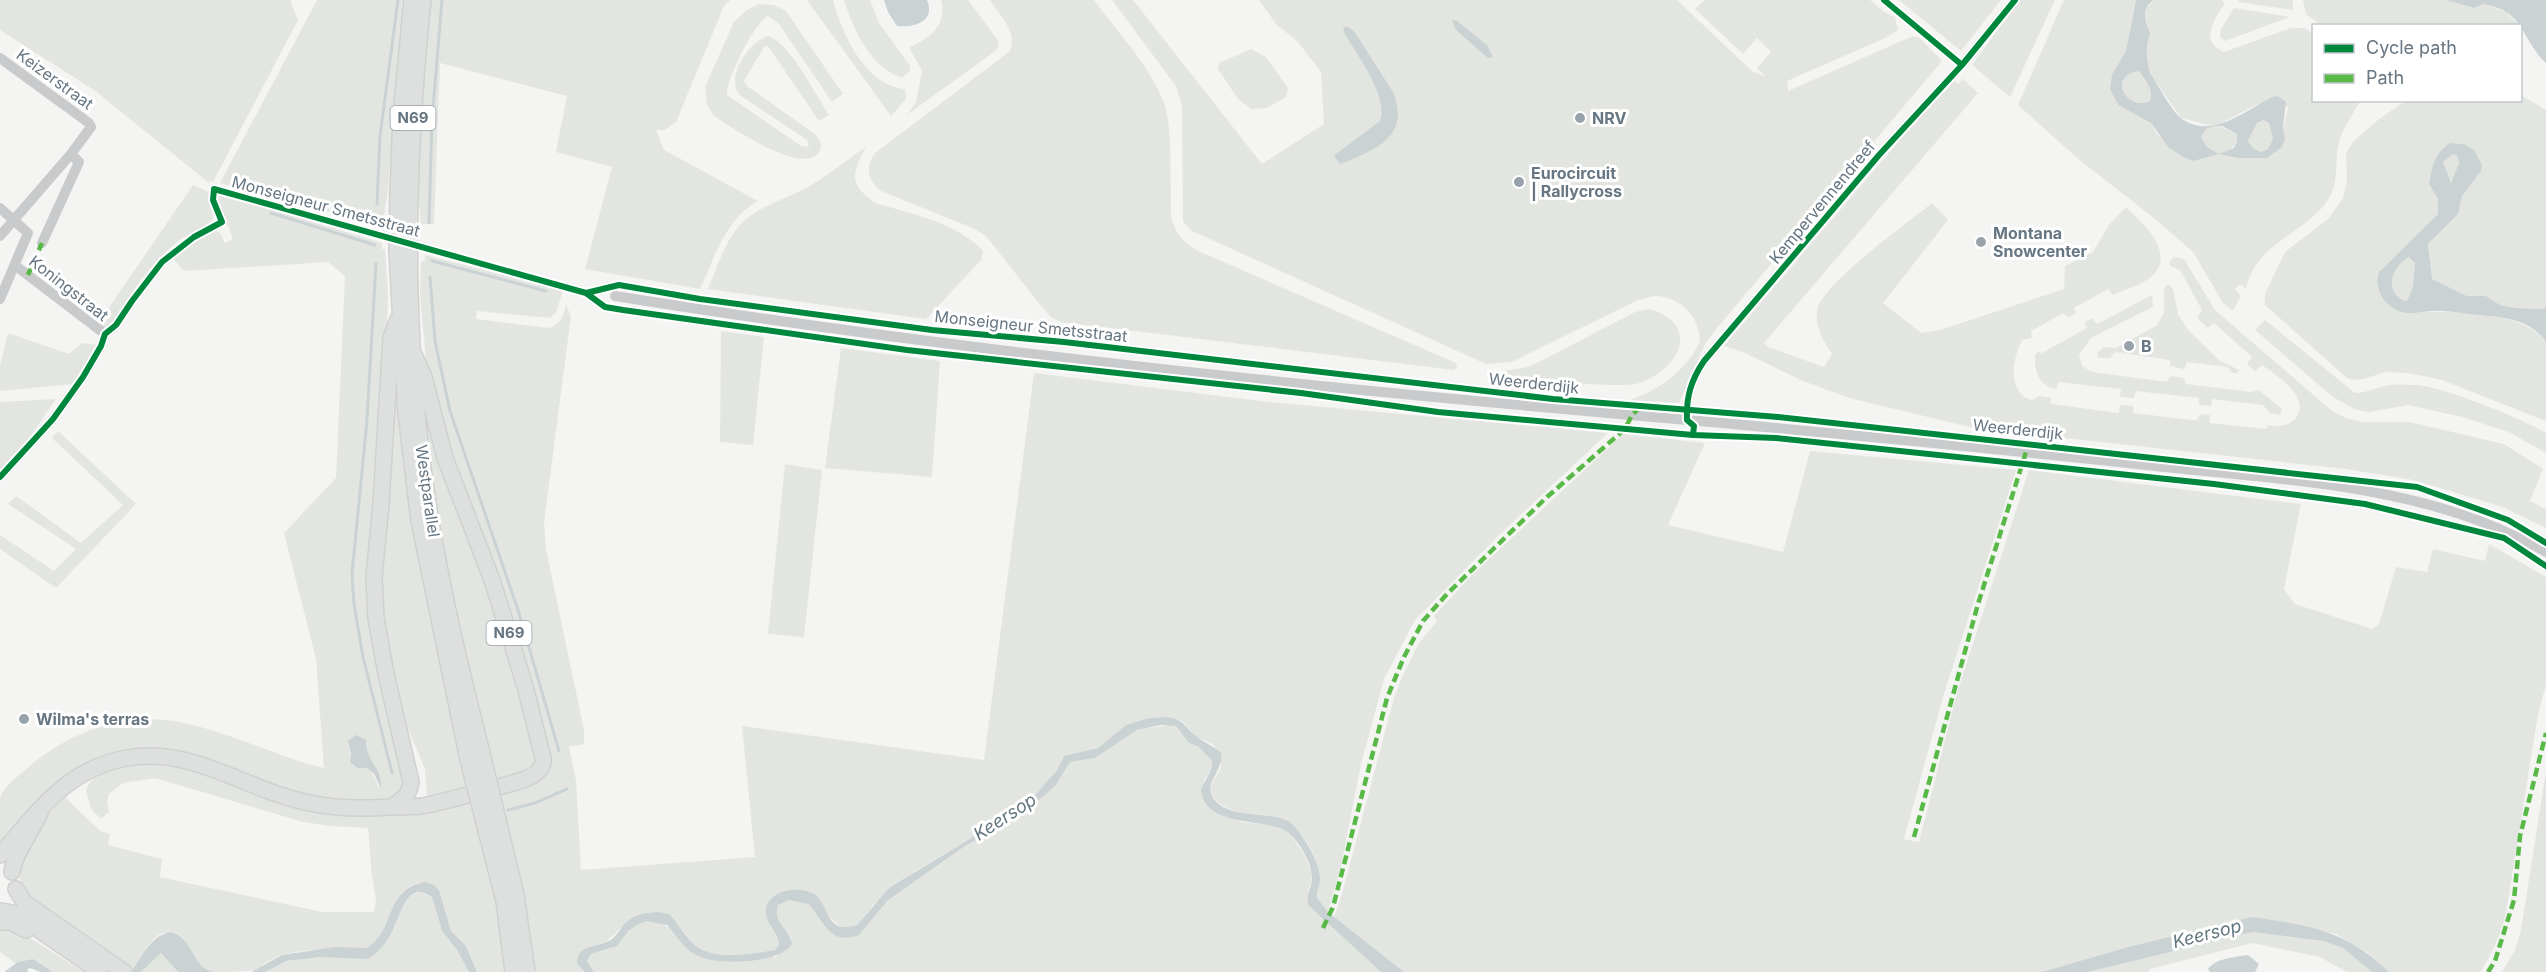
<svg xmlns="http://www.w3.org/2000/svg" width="2546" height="972" font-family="Inter,sans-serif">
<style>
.green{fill:#e3e6e0;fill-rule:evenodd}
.water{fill:#cad2d4;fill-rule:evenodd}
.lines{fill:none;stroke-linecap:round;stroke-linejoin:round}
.stream{stroke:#cad2d4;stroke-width:3}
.primary-casing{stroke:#d0d1d1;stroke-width:18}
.minor{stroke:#c9cacb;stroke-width:10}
.primary{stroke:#dedfdf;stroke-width:15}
.primary-bridge-casing{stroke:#d0d1d1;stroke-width:18;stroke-linecap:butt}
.primary-bridge{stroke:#dedfdf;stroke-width:15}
.quiet{stroke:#58b947;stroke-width:4.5;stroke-dasharray:9 4.5;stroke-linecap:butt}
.cycleway-casing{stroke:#fff;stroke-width:10}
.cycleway{stroke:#00873e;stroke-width:6}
.poi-dot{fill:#98a2aa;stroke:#fff;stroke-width:2}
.labels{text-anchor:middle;stroke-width:6;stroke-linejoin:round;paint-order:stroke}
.shield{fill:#fff;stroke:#949fa8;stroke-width:1.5}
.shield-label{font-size:15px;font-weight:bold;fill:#667682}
.street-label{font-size:16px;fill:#667682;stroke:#fff}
.poi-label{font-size:16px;font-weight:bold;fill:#667682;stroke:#fff;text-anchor:start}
.water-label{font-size:18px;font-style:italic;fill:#62777f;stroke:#fff}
</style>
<rect width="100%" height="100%" fill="#f4f4f3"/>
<!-- green -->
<path class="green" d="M0 0H290L298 20 223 163 213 182 210 181 209 183 94 90 0 30Z
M317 0H409L392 136 388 192 382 226 220 183Z
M431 0H730L724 6 676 122 665 130H656L664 150 758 201C726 218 715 257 700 289L585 269 612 167 556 152 567 96 440 63 434 224H421C413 150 423 73 431 0Z
M807 0H833C842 34 866 86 905 89L906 99 891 116Z
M844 0H870L879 23 910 66V71L902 78C870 67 854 30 844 0Z
M941 0H968L997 39 999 46 995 51 907 115 916 102 922 71 909 47C929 39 948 25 941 0Z
M990 0H1094C1117 32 1150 65 1164 103 1173 128 1170 185 1171 214 1173 231 1182 240 1196 250L1456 363 1457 367 1454 370 1061 322 1051 317 1042 307 986 236 975 229 881 191C867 179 865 168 875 153L1009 52C1019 33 1000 16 990 0Z
M1112 0H1133L1262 164 1324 124 1321 72 1298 42 1276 24 1259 0H1677L1753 72 1765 76 1757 68 1771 52 1757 38 1743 54 1695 9 1705 0H1870L1886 13 1895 17 1898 30 1885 38 1787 81 1788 91 1913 36 1920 38 1942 61 1717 328 1705 344 1679 403 1630 400C1661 389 1685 371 1700 342 1700 318 1682 298 1657 296 1651 296 1644 299 1638 300L1512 362 1486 364 1190 230 1183 221 1182 105 1176 86Z
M1899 0H2001L1961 51Z
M2020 0H2055L2010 97 1972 65Z
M2064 0H2136L2126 51 2112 74 2110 89 2118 105 2151 123 2157 134 2194 161 2218 154 2207 147 2201 137 2206 129 2212 126 2181 118 2150 73 2147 65 2148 27 2145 16 2147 8 2153 0H2222L2225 3C2215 19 2198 41 2224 52L2291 28H2305L2313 35 2314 100 2360 101C2353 114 2343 128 2339 142 2334 162 2340 182 2328 200 2304 235 2255 243 2246 289L2240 284 2235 289 2241 296 2233 311 2223 303 2193 252 2154 218 2077 158 2018 105ZM2272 97 2288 107 2283 131 2267 158H2238L2221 153C2232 150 2237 146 2237 134L2217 125Z
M2239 0H2293V10L2238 2Z
M2303 0H2446L2474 8 2484 4 2506 12 2519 25H2321L2306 14Z
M759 4 774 5 786 11 843 94 832 102 779 24 768 16C754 23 726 79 727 95L801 146 809 147 807 140 741 96C723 80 749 41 768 36 790 42 816 96 829 115L819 121 768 46 764 47 744 81 747 86 816 135C820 140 823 145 819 152 804 177 731 127 714 116L707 105 705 87 734 22 747 10Z
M2234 8 2290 17 2225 41 2220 37 2221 29Z
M1251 49 1266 57 1288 88 1286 97 1267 108 1251 109 1238 99 1218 69 1219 63Z
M2139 70C2145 80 2154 89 2150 101 2127 112 2106 76 2139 70Z
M1953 78 1958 84 1963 79 1978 93 1764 343 1768 347 1824 367 1832 354C1823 340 1813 325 1818 307 1827 281 1907 223 1932 203L1948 220 1883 303 1921 333 1940 330 2064 289 2065 266 2093 252 2109 225 2126 207C2142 222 2178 254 2151 277 2141 285 2124 290 2113 295L2108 289 2074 308 2076 313 2068 317 2063 313 2031 331 2032 338 2022 340C2013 357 2006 393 2032 400L2039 396 2051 398V404L2119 413 2120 405 2133 406V413L2191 420H2197L2200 414 2210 415V423L2266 429 2268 425C2289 431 2309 414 2295 394 2287 382 2273 373 2262 365L2255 371 2247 364 2252 357 2214 323 2208 328 2197 318 2202 310 2180 270 2170 266 2169 263 2174 257 2184 259 2215 310 2332 411 2346 418 2362 422H2409L2504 444 2543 469 2530 501 2546 509V528L2503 507 2413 480 2346 469 1974 428 1849 398 1803 381 1743 352 1724 346Z
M2521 95 2546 110V307L2541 309 2516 308 2500 305 2486 296H2467L2432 279 2428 244 2458 214 2462 196 2481 170 2464 144 2450 143 2444 147 2429 184 2438 199V214L2379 272 2377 278 2402 313C2439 310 2524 309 2546 342V421L2442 380C2424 376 2407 372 2389 372 2374 373 2362 384 2347 378L2265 305V294L2285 252 2329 218 2343 198 2347 181 2346 153 2354 141 2378 120 2405 101 2520 100Z
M2263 120 2269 123 2273 139 2268 149 2261 152 2253 148 2248 141 2257 123Z
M866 147C852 173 848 184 875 203 912 214 956 222 983 251L981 260 926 319 708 289C716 270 724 244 738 227 757 205 789 199 813 184 831 173 848 159 866 147Z
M2453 154H2457L2459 163 2451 183 2442 162Z
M193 185 208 192 213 219C203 229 188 233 177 242 149 264 129 296 110 326L100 328 97 325Z
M221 194 382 243V249H385L388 295 385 381 369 555 405 780 401 791 386 800 338 801 286 791 181 752 147 749 128 751 92 761 62 778 35 805 0 849C0 834 0 814 0 799 2 788 16 778 24 771 67 732 126 710 184 723 232 733 277 757 324 768L316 659 284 533 336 478 345 276 328 262 184 271 172 258 190 244 216 231 221 234 225 243 233 239 218 201ZM366 744C364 756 379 774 380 789L371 771 367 768 353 766 348 745Z
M425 255 563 290 556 313 550 318 477 311 476 319 548 328C560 326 563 316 566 305L571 316 544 523 546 549 584 730V744L569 747 576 780 581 870 755 857 742 726 984 760 1034 373 1260 401 1608 433 1498 536 1415 620 1384 679 1361 764 1341 866 1328 912 1316 897C1316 890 1320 886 1320 879 1319 858 1302 828 1283 819 1265 818 1209 812 1211 788 1212 780 1219 774 1221 767 1221 762 1221 757 1221 752L1212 744 1197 737 1181 720 1163 717 1149 718 1126 725 1098 748 1064 756 1057 770 1038 792 1007 816 914 872 873 905 857 925 849 928 840 926 826 914 822 906 784 892 773 896 768 902 779 937V945L775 950C754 953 718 960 700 948 689 941 685 932 677 923 672 918 659 915 651 912L627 922 607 941 583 950 577 964 585 972H477L466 946 451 931 439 890C425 875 403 885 395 902 388 916 385 935 371 945 363 952 351 950 341 949 321 949 301 950 282 955 271 958 263 965 254 970 245 972 223 972 213 972 188 969 194 927 164 933 150 936 140 959 132 970L29 901C24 891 16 877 20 864 25 846 50 809 64 796L100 831 110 834 108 845 162 859 160 877 322 912H374L376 900 372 876 368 828 331 826 303 822 155 778 123 783 109 794 107 802 109 812 101 819 91 809 86 791C90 777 103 771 116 768 178 753 229 787 286 805 304 810 322 813 340 815 389 820 436 809 484 797 503 792 534 791 545 773L456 479 427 369 420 296 421 261H425Z
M2409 257 2415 263 2413 287 2407 301C2393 299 2387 283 2395 271 2398 265 2405 261 2409 257Z
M2168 284 2173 289 2178 314 2188 330 2220 361 2239 370 2237 373H2232L2228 367 2187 362 2184 369 2170 366V360L2115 352 2110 358H2098L2097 353 2104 347 2116 348 2157 325 2164 313V289Z
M2152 295 2153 307 2091 338 2079 355 2082 366 2092 372 2167 382 2170 376 2184 378 2186 384 2251 392 2259 390 2282 409 2280 415 2270 413 2263 405 2212 399 2211 406 2199 405V398L2136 391 2134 398 2120 397 2121 389 2059 382 2056 389C2039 386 2034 371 2035 355L2038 352 2042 353 2087 328 2084 323 2092 318 2097 324Z
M1650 309C1704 326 1677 373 1636 384 1619 388 1511 379 1494 373L1528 367 1543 360 1635 312Z
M2265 320 2355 393C2368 393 2378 386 2391 385 2399 384 2407 385 2414 385 2440 385 2523 419 2546 433V453L2509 432 2462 417 2408 405 2370 412 2356 410 2333 397 2255 330Z
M721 331 764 337 753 445 720 442Z
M8 333 69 354 82 343 97 345 72 384 0 391V365Z
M395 334 461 772 494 764 491 753 489 754 444 580 418 377 507 637 536 758 534 764 512 776 427 797 425 769 404 719 382 626 379 581Z
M841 348 940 361 932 477 825 468Z
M56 399 21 450 0 470V402Z
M58 431 136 504 56 588 0 549V535L54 571 76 549 8 504 16 496 81 543 123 505 52 438Z
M1623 434 1705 443 1668 525 1783 552 1810 451 2016 470 1943 697 1904 839 1919 842 1957 693 2029 470 2301 504 2284 589 2295 604 2372 629 2379 624 2396 567 2427 572 2433 549 2485 561 2489 544 2546 577V685L2538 714 2506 913C2500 935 2493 953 2480 972H2389L2367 952 2336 934 2251 917 2128 947 2042 972H1404L1334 917 1342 894 1394 698 1402 677 1419 643 1437 621 1434 616 1470 577Z
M785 464 822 470 804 637 768 634Z
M1170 725 1176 726 1189 743 1199 747 1213 761 1212 768 1203 782 1223 815 1241 822 1280 826 1290 833 1305 856 1312 874 1311 883 1308 890 1309 906 1381 972H594L587 961 591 954C598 951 606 951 613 947 621 943 623 936 628 930 655 903 680 938 697 956L776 957 792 939C785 927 773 922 778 905 802 886 828 923 844 937L887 901 965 846 1013 820 1056 785 1070 762 1095 758 1137 730Z
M2546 771V972H2502L2515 950 2521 930Z
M422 892 432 897 442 931 457 950 469 972H265C288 958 318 954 345 956 352 957 358 959 365 959 372 952 384 945 390 936 401 920 398 894 422 892Z
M0 928 19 931 84 972H53L33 959 16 964 0 952Z
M2253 932 2323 941 2343 948 2372 972H2347L2320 957 2252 943 2150 969 2148 972H2088Z
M161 953 178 972H141Z"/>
<!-- water -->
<path class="water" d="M884 0H927C936 22 914 28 897 26L888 12Z
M2136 0H2153C2141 10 2145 21 2150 33 2146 43 2146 61 2150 73 2158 84 2171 111 2182 119 2212 140 2246 110 2272 97L2278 96 2286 102 2283 127 2285 139 2282 147 2267 158H2238L2219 154 2194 161 2185 158 2169 148 2151 123 2118 105 2110 89 2112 74 2126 51ZM2139 71C2145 80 2154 89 2150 101 2126 112 2107 75 2139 71ZM2263 120 2269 123 2273 139 2268 149 2261 152 2253 148 2248 141 2257 123ZM2214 126H2222L2237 134V141L2234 148 2219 154 2207 147 2201 137 2206 129Z
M2446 0H2546V63C2529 48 2523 22 2506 12 2500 8 2491 6 2484 4L2474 8Z
M1452 20 1457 21 1487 45 1493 57 1488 58 1455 29Z
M1346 26 1354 31 1393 92C1411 136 1376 150 1340 164L1334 156 1336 154 1380 121C1389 97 1357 55 1345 34L1343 29Z
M2450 143 2464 144 2474 150 2482 165 2481 171 2462 196 2458 214 2428 244 2432 279 2467 296H2486L2500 305 2516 308 2541 309 2546 307V342C2530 317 2497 317 2470 314 2458 313 2446 310 2433 311 2424 311 2410 315 2401 312 2385 307 2373 288 2379 272L2438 214V199L2429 184C2432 168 2434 153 2450 143ZM2453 154 2457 155 2459 163 2451 183 2443 162ZM2409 257 2415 263 2413 287 2407 301C2393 299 2388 283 2395 271 2398 265 2404 261 2409 257Z
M1163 717C1183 718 1182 724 1196 736 1203 742 1213 746 1221 752 1225 769 1205 781 1212 796 1224 819 1269 812 1286 820 1296 825 1304 839 1310 849 1315 858 1320 869 1320 880 1320 886 1316 891 1317 898L1328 912 1404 972H1381L1309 906C1305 895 1311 890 1312 879 1313 865 1300 843 1290 834 1273 816 1204 831 1201 789L1212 768V761L1199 747 1189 743 1176 726 1161 725 1137 730 1095 758 1070 762 1056 785 1045 795 1013 820 965 846 887 901 859 935C827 946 825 920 808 904L789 900 778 905C772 924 790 928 792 944 781 964 715 966 696 955 684 949 676 935 667 925L646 921 637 925 628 931 617 946 591 954 587 961 594 972H585L577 964C576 943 600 948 612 939 617 935 620 929 624 924 636 913 653 910 669 914 680 925 687 941 701 949 720 960 754 953 775 950L779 945C779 932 766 925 766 912 765 890 799 885 814 894 830 904 824 935 857 925L889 888 1007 816 1038 792 1057 770 1064 756 1098 748 1126 725 1149 718Z
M356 735 366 740C366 764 382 765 381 788L374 774 367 768H357L350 762 351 755 348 741Z
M425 882 434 885 439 890 451 931 466 946 477 972H469L457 950 442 931 432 897C406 878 400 918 391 934 386 943 377 954 368 959L319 957 287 961 265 972H251L282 955 335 947 367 948C397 929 383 889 425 882Z
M2251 917C2309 925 2346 930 2389 972H2372L2343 948 2323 941 2253 932 2088 972H2042L2128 947Z
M171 932C194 938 191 967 213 972H178L161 953 141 972H131C142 956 151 935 171 932Z
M2248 955 2259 964 2255 972H2210L2208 969C2216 958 2235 957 2248 955Z
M33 959 53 972H40L31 968 27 969 28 972H4L18 962Z"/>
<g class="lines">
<!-- stream -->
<path class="stream" d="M377 204 380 136 398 0
M271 213 375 245
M429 223 432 120 442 0
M432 261 546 291
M376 263 367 420 352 574 354 604 363 657 392 773
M430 277 435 341 450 411 519 613 559 751
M508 810 535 803 567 789"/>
<!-- primary casing -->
<g class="primary-casing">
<path id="primary" d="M412 0 401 115 398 191 397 251 406 413 419 521 468 760
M423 0C405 172 402 350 431 521 444 601 463 678 483 757
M391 807C403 800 409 796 411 782L386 674 376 618 374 577 381 504 391 338 398 319
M0 855C38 812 66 769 127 758 193 746 247 791 310 803 337 809 363 809 391 807 403 806 415 808 427 805 452 800 477 792 502 786 516 782 545 777 543 758L526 690 510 637 492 580 445 458 424 377 413 352
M12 872C14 854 32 831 40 813
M16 889 24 902 124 972
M2 911 16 914 100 972
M0 922H11L26 930"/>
</g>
<!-- minor -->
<path class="minor" d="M0 58 89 123 91 127 71 154 0 236
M0 208 28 233 0 299
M42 243 79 162 71 154
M16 266 105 334
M615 296C970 353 1329 389 1688 420 1844 434 2000 449 2156 466 2288 481 2428 484 2546 552
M1687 420C1686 397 1691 380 1704 361L1879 155 1962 65 2015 0
M0 477 53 419 83 377 101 346 105 334 116 325 132 301 162 262 194 237 222 222 213 200 214 189"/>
<!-- primary -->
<use href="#primary" class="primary"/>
<!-- primary-bridge casing -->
<g class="primary-bridge-casing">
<path id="primary-bridge" d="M483 757 516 895 527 972
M468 760 504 901 513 972"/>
</g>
<!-- primary-bridge -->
<use href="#primary-bridge" class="primary-bridge"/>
<!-- quiet -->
<path class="quiet" d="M28 275 42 243
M1914 837 1978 604 2026 452
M1323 928 1333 907 1387 698 1404 657 1423 621 1447 594 1547 497 1625 429 1632 415 1640 407
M2488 972 2495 961 2514 900 2520 836 2546 733"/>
<!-- cycleway casing -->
<g class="cycleway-casing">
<path id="cycleway" d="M1884 0 1962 65
M586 293 619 285 700 299 932 330 1064 342 1553 399 1778 417 2417 487 2508 520 2546 543
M1693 435 1694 426 1687 420C1686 397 1691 380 1704 361L1879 155 1962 65 2015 0
M0 477 53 419 83 377 101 346 105 334 116 325 132 301 162 262 194 237 222 222 213 200 214 189 586 293 605 307 623 310 907 350 1301 393 1438 412 1693 435 1776 438 2214 484 2365 504 2504 538 2546 566"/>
</g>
<!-- cycleway -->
<use href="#cycleway" class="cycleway"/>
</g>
<!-- markers -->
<g class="poi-dot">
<circle cx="1580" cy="118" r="6"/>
<circle cx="1519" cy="182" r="6"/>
<circle cx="1981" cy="242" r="6"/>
<circle cx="2129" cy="346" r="6"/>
<circle cx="24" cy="719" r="6"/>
</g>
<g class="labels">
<!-- shield labels -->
<g class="shield">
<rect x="390.5" y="106" width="45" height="24" rx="4.5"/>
<rect x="486.5" y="621" width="45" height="24" rx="4.5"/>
</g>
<g class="shield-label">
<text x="413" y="123">N69</text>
<text x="509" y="638">N69</text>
</g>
<!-- street labels -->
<g class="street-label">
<text transform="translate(55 79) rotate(36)" y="6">Keizerstraat</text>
<text transform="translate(1822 202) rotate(-50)" y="6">Kempervennendreef</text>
<text transform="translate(326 206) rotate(15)" y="6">Monseigneur Smetsstraat</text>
<text transform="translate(69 288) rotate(38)" y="6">Koningstraat</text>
<text transform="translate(1031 326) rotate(6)" y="6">Monseigneur Smetsstraat</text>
<text transform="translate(1534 383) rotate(6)" y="6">Weerderdijk</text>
<text transform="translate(2018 429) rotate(6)" y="6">Weerderdijk</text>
<text transform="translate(428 491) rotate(82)" y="6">Westparallel</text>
</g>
<!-- poi labels -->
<g class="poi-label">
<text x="1592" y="124">NRV</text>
<text x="1531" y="179">Eurocircuit<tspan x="1531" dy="18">| Rallycross</tspan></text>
<text x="1993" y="239">Montana<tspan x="1993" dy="18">Snowcenter</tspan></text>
<text x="2141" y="352">B</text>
<text x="36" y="725">Wilma's terras</text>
</g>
<!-- water labels -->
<g class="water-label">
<text transform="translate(1005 817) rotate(-33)" y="6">Keersop</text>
<text transform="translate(2207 934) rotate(-14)" y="6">Keersop</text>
</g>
</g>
<!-- legend -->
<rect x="2312" y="24" width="210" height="78" fill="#ffffff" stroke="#c2c8cd" stroke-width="1.5"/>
<rect x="2324" y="44" width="30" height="9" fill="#00873e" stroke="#c2c8cd" stroke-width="1.5"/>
<text x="2366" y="54" font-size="18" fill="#667682">Cycle path</text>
<rect x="2324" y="74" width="30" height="9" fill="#58b947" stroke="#c2c8cd" stroke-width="1.5"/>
<text x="2366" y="84" font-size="18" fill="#667682">Path</text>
</svg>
